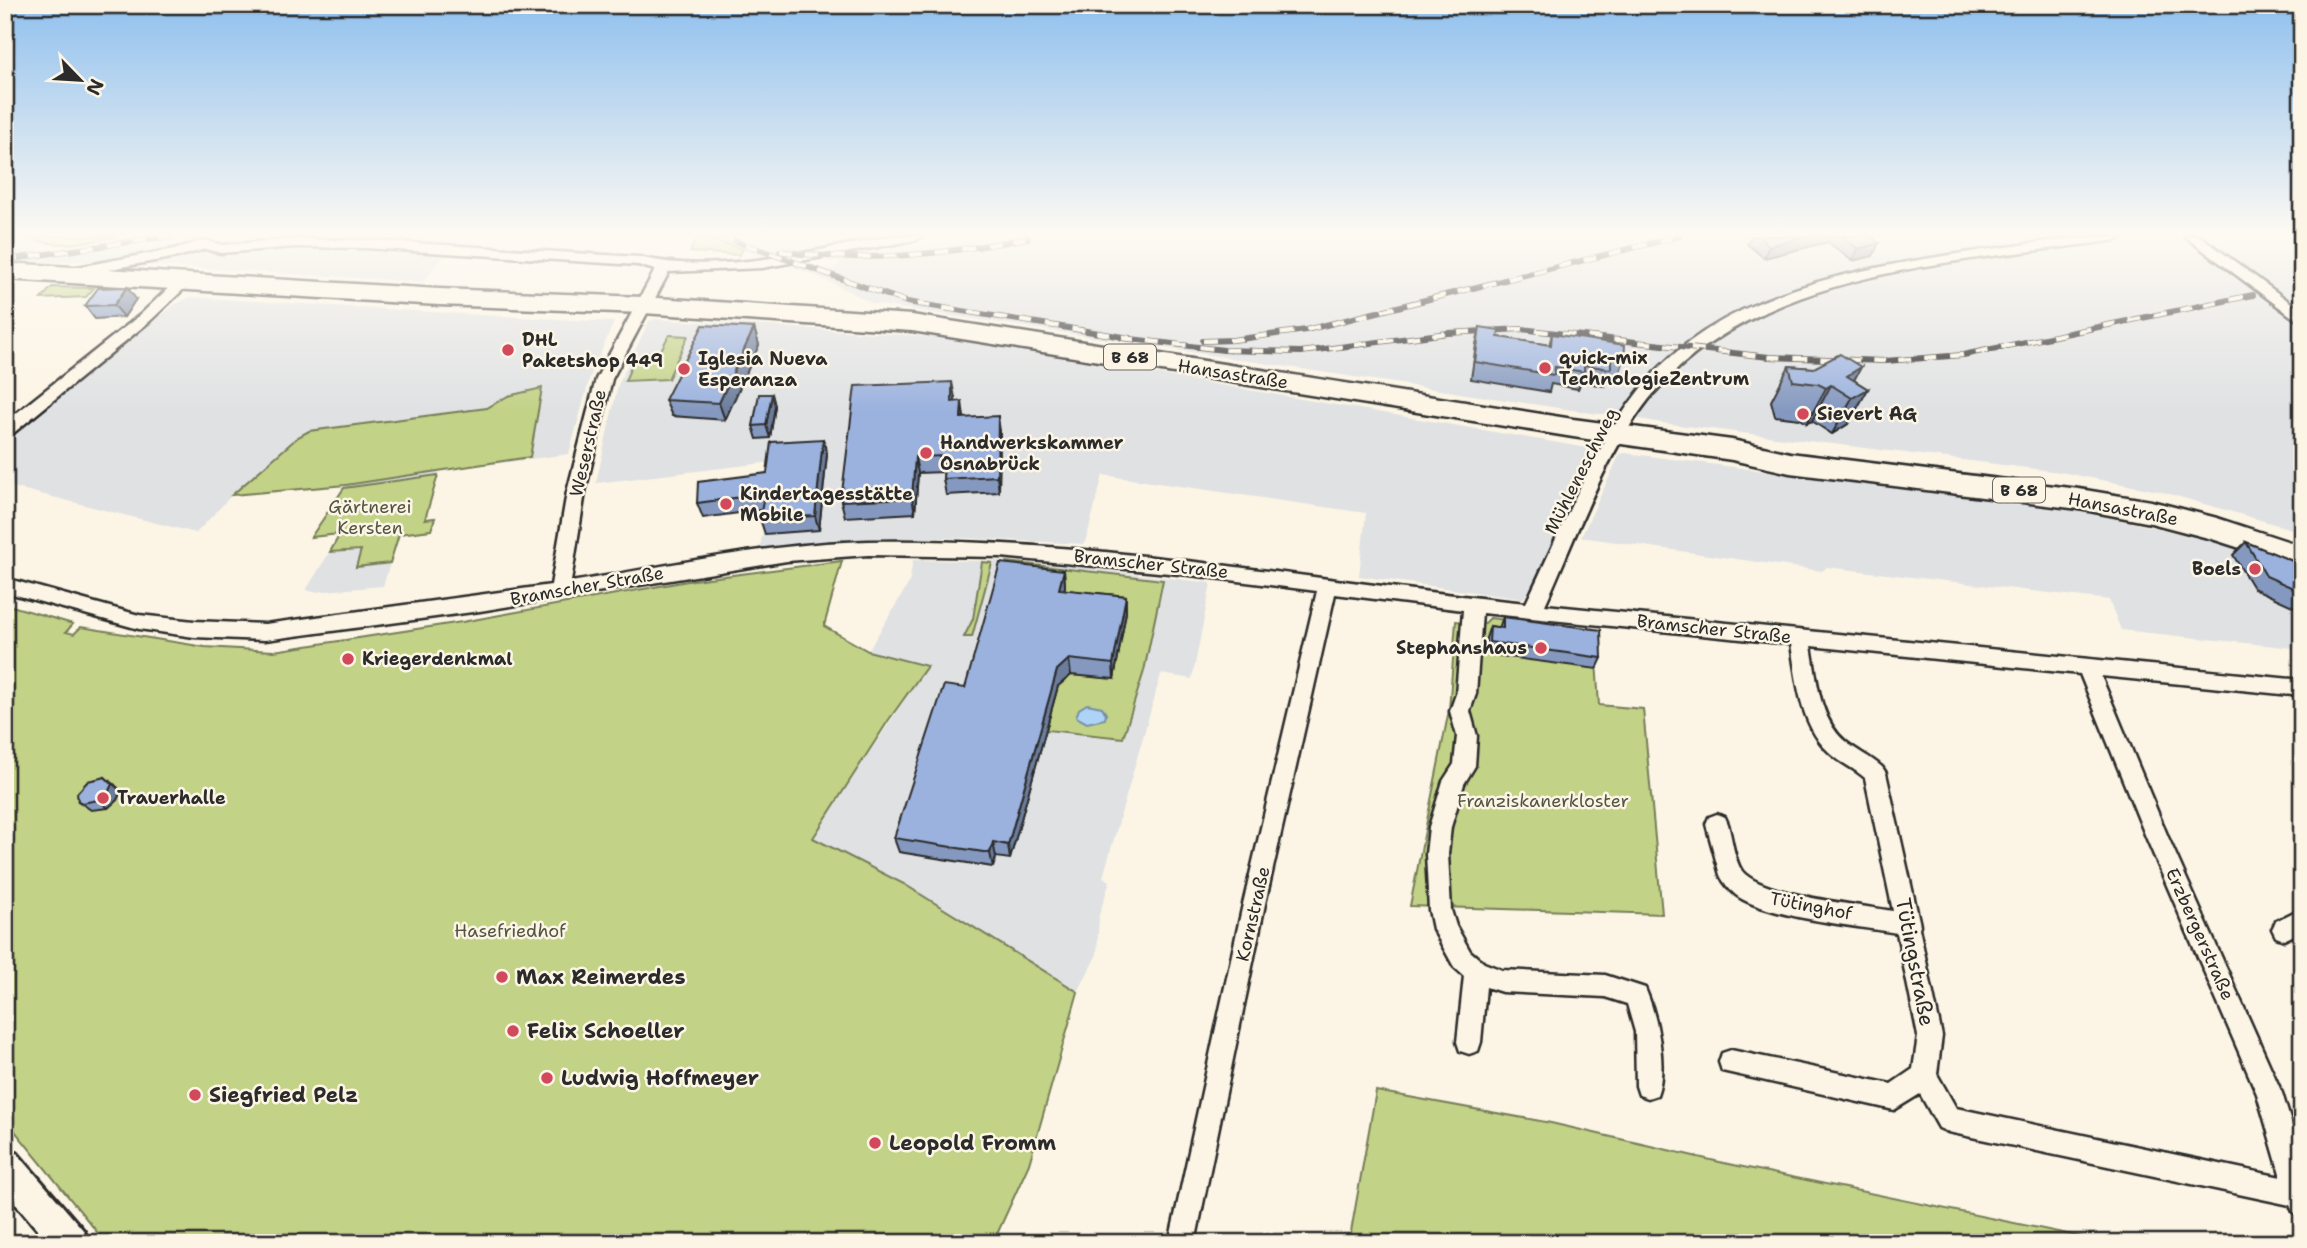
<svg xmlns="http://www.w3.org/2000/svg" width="2307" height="1248" font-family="'Shantell Sans',sans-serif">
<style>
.built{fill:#dfe1e3}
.green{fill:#c2d287;stroke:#767e59;stroke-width:2}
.water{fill:#add3f7;stroke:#7990a5;stroke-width:2}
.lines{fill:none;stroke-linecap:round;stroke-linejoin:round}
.minor-casing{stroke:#2b2b2b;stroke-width:5}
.tertiary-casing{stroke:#2b2b2b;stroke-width:6}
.primary-casing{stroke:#2b2b2b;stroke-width:5}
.minor{fill:#fcf5e5;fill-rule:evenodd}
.tertiary{fill:#fcf5e5;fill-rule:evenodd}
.primary{fill:#fcf5e5;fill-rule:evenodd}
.rail-casing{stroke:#2b2b2b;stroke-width:6}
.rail{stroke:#fcf5e5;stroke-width:4.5;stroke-dasharray:13;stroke-linecap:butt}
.wall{fill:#8599c0;stroke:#2b2b2b;stroke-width:2}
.shaded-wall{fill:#6c7d9c;stroke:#2b2b2b;stroke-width:2}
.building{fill:#9bb2df;stroke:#2b2b2b;stroke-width:2}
.poi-dot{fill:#d1495b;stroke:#fcf5e5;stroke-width:2.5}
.labels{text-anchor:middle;stroke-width:5;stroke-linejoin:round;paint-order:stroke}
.shield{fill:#fcf5e5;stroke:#6a6863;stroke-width:2}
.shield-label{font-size:16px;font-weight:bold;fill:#2b2b2b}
.poi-label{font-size:18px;font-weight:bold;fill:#2b2b2b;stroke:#fcf5e5;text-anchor:start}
.street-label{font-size:18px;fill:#2b2b2b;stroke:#fcf5e5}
.park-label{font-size:18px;fill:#515542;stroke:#fcf5e5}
.near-street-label{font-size:21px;fill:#2b2b2b;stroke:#fcf5e5}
.near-poi-label{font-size:21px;font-weight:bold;fill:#2b2b2b;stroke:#fcf5e5;text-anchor:start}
</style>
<rect width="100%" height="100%" fill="#fcf5e5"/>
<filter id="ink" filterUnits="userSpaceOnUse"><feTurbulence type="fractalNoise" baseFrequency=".0143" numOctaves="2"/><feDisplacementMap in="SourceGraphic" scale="14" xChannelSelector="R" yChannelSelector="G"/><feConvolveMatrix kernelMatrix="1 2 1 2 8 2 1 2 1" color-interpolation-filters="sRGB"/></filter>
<g filter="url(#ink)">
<!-- built -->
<path class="built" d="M5 236H28L42 243 37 253 150 236H460L423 282 79 261 5 266Z
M699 236H872L763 257Z
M988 236H2302V532L2159 491 2060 472 1662 423 1613 414H1598L874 304 826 280 789 266 807 264 833 270 842 262 823 260 880 250 939 245Z
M190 297 464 314 614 322 590 377 569 454 439 471 425 519 435 518 431 530 399 534 383 586 314 592 306 590 341 534 311 537 346 485 232 495 196 533 5 485V442L174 305Z
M655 319 939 337 1594 449 1595 452 1531 588 1523 599 1359 576 1366 513 1103 475 1085 544 962 538H877L760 549 773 462 596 483 618 385 649 321Z
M1625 453 2083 512 2220 542 2302 568V649L2121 630 2109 600 1827 567 1822 571 1581 537 1620 454Z
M913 560 998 561 1077 567 1211 583 1192 679 1161 674 1103 877 1110 881 1099 915 1097 954 1078 992 904 884 813 837 927 666 868 651 909 583Z"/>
<!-- green -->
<path class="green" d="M28 236H119C88 241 56 251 28 236Z
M698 236 743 249 740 255 690 252Z
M52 287 94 288 86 297 41 299Z
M669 335 688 336 668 379 625 381 635 357H646L649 352H660Z
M542 388 530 457 346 485 232 495 298 437 309 431 487 408 508 396Z
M438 475 425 519 435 518 431 530 399 534 390 563 356 567 361 550 330 552 340 534 311 537 344 488Z
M842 561 824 626 868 651 927 666 888 721 813 838 904 884 1078 992 1029 1164 993 1243H106L5 1119V604L73 624 66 632 74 634 81 627 205 647 274 651 462 622 693 580Z
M982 562 992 563 972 637H964L973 619Z
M1007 562 1163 580 1144 671 1123 738 1046 730 1058 686 1071 675 1114 679 1002 579Z
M1490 618 1594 631 1599 705 1643 709 1662 914 1410 906 1449 710 1456 621 1484 624Z
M1376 1091 1551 1123 1724 1163 2111 1243H1349Z"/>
<!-- water -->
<path class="water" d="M1087 704 1102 707 1106 714 1105 719 1087 723 1076 717 1079 709Z"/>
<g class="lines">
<!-- minor casing -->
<g class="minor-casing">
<path id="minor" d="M893 236H923L916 240 762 268 669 272 612 379 585 492 571 582C669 566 769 543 869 541 1090 537 1308 581 1526 603 1561 531 1591 451 1641 388 1719 290 1861 268 1977 251 2026 244 2075 236 2124 236L2117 240C1964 262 1763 267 1654 393 1607 448 1575 539 1545 605L2302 680V696L2101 676 2168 837 2282 1093 2302 1159V1216L2293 1212 2290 1205 1948 1132 1939 1128 1920 1094 1894 1110 1722 1071 1719 1062 1722 1053 1731 1050 1891 1084 1913 1069 1918 1036 1897 933C1856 926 1776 918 1742 899 1733 894 1724 884 1720 875L1706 824 1709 817 1717 814 1725 817 1728 824C1732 838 1734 860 1742 871 1761 895 1859 905 1893 911L1865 778C1854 768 1840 763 1829 752 1800 725 1797 681 1791 644L1482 613 1476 694 1470 711 1477 736 1475 766 1464 784 1451 827 1448 854 1451 910 1456 926 1470 951 1484 963 1502 970 1605 975 1645 988C1657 1015 1668 1067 1657 1095L1648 1098 1639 1095 1636 1086 1635 1032 1627 1004 1605 997 1502 992 1486 987 1481 1042 1478 1051 1469 1054 1460 1051 1457 1042 1464 976 1454 967 1433 929 1429 910 1426 854 1429 827 1443 781 1454 764 1457 736 1450 711 1456 694 1463 610 1335 594 1265 904 1195 1243H1169L1243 904 1317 591 1190 575 1001 557 868 555 787 561 480 611 265 640 194 637 139 629 5 592V578L139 615 194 621 265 624 551 585 567 492 596 379 655 270 638 265 365 248 295 247 221 253 205 249 177 257 66 277 59 273 61 270 174 249 205 240 222 245 295 239 365 240 639 257C718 276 813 250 893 236ZM1811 646 2080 674 2146 837 2257 1094 2281 1177 1956 1108 1937 1074 1942 1036 1919 928 1920 925 1886 773 1882 767C1871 757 1857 751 1846 742 1819 720 1817 679 1811 646Z
M2184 236H2200L2302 311V324Z
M184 276 192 281 189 284 150 321 11 435 5 437V422L140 315 179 278Z
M2302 908V931L2284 940 2276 937 2272 929 2276 921Z"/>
</g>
<!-- tertiary casing -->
<g class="tertiary-casing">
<path id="tertiary" d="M5 1149 17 1153 84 1231 89 1243H49L5 1191Z"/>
</g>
<!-- primary casing -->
<g class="primary-casing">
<path id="primary" d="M22 264 439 289 643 297 912 315 1573 419 1732 440 1790 453 2079 489 2151 501 2217 518 2302 546V568L2212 539 2151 523 2079 509 1790 473 1732 460 1573 437 912 331 643 313 439 305 5 279V265Z"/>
</g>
<!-- minor -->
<use href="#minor" class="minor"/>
<!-- tertiary -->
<use href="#tertiary" class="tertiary"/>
<!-- primary -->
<use href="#primary" class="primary"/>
<!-- rail casing -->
<g class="rail-casing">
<path id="rail" d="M721 236 907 302 1130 338
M780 251C864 264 945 254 1028 238
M5 260 170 236
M1122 338 1224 350 1301 352 1448 333 1521 329 1769 357 1885 361 1963 355 2253 295
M1203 341 1233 340 1306 330 1680 236"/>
</g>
<!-- rail -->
<use href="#rail" class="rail"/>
</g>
<!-- wall -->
<path class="wall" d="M1751 236H1870L1873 256 1852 261 1828 242 1764 258 1747 244Z
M136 299 124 317 95 319 85 306Z
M1480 327 1498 337 1549 345 1552 334 1624 360 1618 377 1608 375 1605 386 1581 382 1578 389 1551 384 1549 392 1471 379 1476 344Z
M754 328 759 345 725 420 672 416 665 400Z
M1789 366 1814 368 1861 367 1854 380 1868 389 1848 424 1832 434 1812 421 1807 423 1800 419 1775 416 1771 401Z
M772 394 775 406 770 438 757 439 753 426Z
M955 398V402L964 418 1000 432 999 492 946 495 943 479 944 472 918 473 915 513 845 517 841 501Z
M823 439 827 454 819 530 765 534 760 519 761 510 703 518 697 503 767 473Z
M2246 542 2302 565 2301 610 2253 588 2233 555Z
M1064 570 1065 586 1064 590 1126 596V612L1114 679 1071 675 1058 686 1010 859 996 857 993 867 899 852 894 838Z
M1503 617 1602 658 1597 669 1485 654 1486 638 1490 626 1499 628Z
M114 784 121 791 117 800 108 808 91 810 78 801Z"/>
<!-- shaded-wall -->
<path class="shaded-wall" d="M1807 236H1830L1828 242 1764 258 1769 246Z
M1879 243 1873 256 1852 261 1858 249Z
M127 287 136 299 124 317 114 305Z
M754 328 759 345 725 420 719 403Z
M1861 367 1846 395 1847 376Z
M952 382 955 398 954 418 952 402Z
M1831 385 1812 421 1807 423 1826 388Z
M1868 389 1848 424 1832 434 1852 398Z
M772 394 775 406 770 438 766 425Z
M962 401 964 417 961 418Z
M998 416 1000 432 999 492 997 476Z
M823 439 827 454 819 530 815 516Z
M915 457 918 473 915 513 912 498Z
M1064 570 1065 586 1061 605 1059 589Z
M1126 596V612L1114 679 1113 664Z
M1069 659 1071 675 1058 686 1010 859 1008 845 1057 670Z
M105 777 121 791 117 800 108 808 98 800Z
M993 842 996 857 993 867 990 853Z"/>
<!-- building -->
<path class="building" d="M1758 236H1807L1769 246Z
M1842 236H1870L1879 243 1858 249Z
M127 287 114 305 85 306 98 288Z
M703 325 754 328 719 403 665 400Z
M1480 327 1499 330 1498 337 1551 345 1552 334 1625 345 1624 360 1611 358V369L1584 365V372L1555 367 1554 375 1475 362Z
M1840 354 1861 367 1847 376 1868 389 1852 398 1831 385 1826 388 1818 384 1793 381 1789 366 1814 368Z
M952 382V402L962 401 961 418 998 416 997 476 943 479 945 456 915 457 912 498 841 501 855 386Z
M759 394H772L766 425 753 426Z
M823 439 815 516 760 519 764 494 697 503 698 482 767 473 771 442Z
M2246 542 2302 565V592L2266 576Z
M1000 563 1064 570 1059 589 1126 596 1113 664 1069 659 1057 670 1008 845 993 842 990 853 894 838 944 685 965 688Z
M1503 617 1601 630 1602 658 1489 642 1490 626 1503 628Z
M105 777 112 784 108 793 98 800 82 803 78 801 77 793 88 781Z"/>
</g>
<!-- sky -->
<linearGradient id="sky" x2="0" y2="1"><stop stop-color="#90c0ee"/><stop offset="0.57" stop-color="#fefaf3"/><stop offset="1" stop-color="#fefaf3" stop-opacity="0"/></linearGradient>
<rect width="2307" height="411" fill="url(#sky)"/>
<!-- markers -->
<g class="poi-dot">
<circle cx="508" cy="350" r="7"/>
<circle cx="1545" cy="368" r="7"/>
<circle cx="684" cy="369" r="7"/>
<circle cx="1803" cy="414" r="7"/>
<circle cx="926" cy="453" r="7"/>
<circle cx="726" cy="504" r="7"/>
<circle cx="2255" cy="569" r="7"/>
<circle cx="1541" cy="648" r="7"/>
<circle cx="348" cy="659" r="7"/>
<circle cx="103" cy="798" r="7"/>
<circle cx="502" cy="977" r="7"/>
<circle cx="513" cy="1031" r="7"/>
<circle cx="547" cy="1078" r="7"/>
<circle cx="195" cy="1095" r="7"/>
<circle cx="875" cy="1143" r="7"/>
</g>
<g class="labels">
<!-- shield labels -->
<g class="shield">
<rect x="1104" y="344.5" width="52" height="25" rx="5"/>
<rect x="1993" y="477.5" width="52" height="25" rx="5"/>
</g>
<g class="shield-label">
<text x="1130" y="363">B 68</text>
<text x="2019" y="496">B 68</text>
</g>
<!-- poi labels -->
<g class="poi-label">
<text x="522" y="346">DHL<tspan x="522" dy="21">Paketshop 449</tspan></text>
<text x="1559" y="364">quick-mix<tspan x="1559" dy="21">TechnologieZentrum</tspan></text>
<text x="698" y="365">Iglesia Nueva<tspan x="698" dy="21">Esperanza</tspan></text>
<text x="1817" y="420">Sievert AG</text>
<text x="940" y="449">Handwerkskammer<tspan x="940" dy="21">Osnabrück</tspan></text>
<text x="740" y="500">Kindertagesstätte<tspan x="740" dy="21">Mobile</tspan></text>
<text x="2241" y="575" text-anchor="end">Boels</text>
<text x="1527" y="654" text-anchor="end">Stephanshaus</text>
<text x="362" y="665">Kriegerdenkmal</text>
<text x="117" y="804">Trauerhalle</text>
</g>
<!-- street labels -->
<g class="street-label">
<text transform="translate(1233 374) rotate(9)" y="6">Hansastraße</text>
<text transform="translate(588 443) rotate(-77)" y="6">Weserstraße</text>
<text transform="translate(1581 471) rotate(-63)" y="6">Mühleneschweg</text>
<text transform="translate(2123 509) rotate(11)" y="6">Hansastraße</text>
<text transform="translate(1151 564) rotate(6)" y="6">Bramscher Straße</text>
<text transform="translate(587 586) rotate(-10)" y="6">Bramscher Straße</text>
<text transform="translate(1714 629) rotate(6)" y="6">Bramscher Straße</text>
<text transform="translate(1811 906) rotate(11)" y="6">Tütinghof</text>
<text transform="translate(1253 914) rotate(-77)" y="6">Kornstraße</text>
<text transform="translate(2200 934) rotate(66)" y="6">Erzbergerstraße</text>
</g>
<!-- park labels -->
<g class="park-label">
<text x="370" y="513">Gärtnerei<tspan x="370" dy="21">Kersten</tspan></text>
<text x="1543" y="807">Franziskanerkloster</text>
<text x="510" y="937">Hasefriedhof</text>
</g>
<!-- near-street labels -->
<g class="near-street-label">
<text transform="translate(1915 962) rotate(79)" y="7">Tütingstraße</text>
</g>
<!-- near-poi labels -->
<g class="near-poi-label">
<text x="516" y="984">Max Reimerdes</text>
<text x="527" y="1038">Felix Schoeller</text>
<text x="561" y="1085">Ludwig Hoffmeyer</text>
<text x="209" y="1102">Siegfried Pelz</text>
<text x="889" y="1150">Leopold Fromm</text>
</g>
</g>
<!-- margin -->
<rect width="2307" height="1248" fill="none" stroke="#fcf5e5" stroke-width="28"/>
<rect x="14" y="14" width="2279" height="1220" fill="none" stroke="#2b2b2b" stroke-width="2.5" filter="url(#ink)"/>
<!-- north arrow -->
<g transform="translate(80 80) rotate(115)" stroke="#fcf5e5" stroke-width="5" paint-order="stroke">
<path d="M0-5L12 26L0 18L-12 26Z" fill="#2b2b2b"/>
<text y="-10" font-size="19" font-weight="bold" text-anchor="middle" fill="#2b2b2b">N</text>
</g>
</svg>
